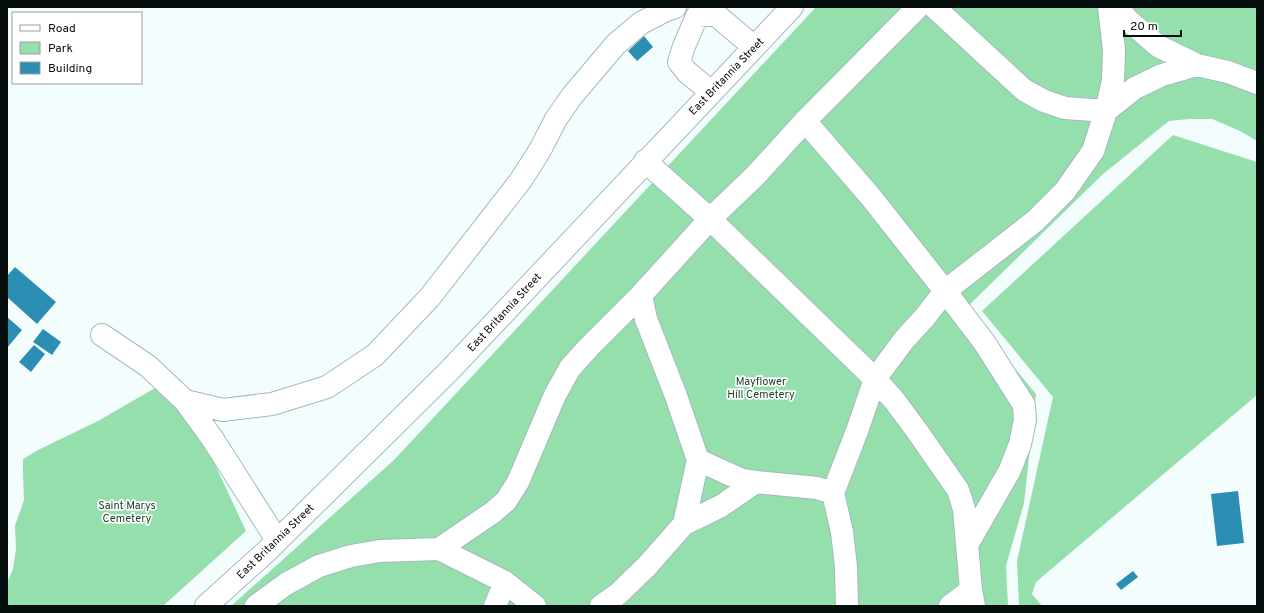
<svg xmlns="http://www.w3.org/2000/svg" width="1264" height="613" font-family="Overpass,sans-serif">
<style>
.green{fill:#95dfad}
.building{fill:#2c8eb2}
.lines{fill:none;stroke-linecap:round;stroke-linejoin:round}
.minor-casing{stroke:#a3babc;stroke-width:24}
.minor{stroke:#fff;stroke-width:22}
.labels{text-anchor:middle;stroke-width:3.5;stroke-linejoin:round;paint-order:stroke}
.street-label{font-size:11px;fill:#060e0e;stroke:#fff}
.park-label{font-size:11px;fill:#153d25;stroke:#fff}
</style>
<rect width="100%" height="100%" fill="#f3fdfe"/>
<!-- green -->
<path class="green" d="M816 7H1257V141L1240 131 1212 119H1189L1169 121 1103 174 965 309 1036 394 1024 503 1006 566 1008 606H231L394 460Z
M1173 135 1257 162V395L1036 582 1032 594 1042 606H1019L1017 561 1053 397 982 311Z
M162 384 197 426 246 531 163 606H7V583L13 569 16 549 15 526 24 500 23 474V459L40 449 98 421Z"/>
<!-- building -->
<path class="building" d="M644 36 653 47 637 61 628 51Z
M15 267 56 302 37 324 7 297V276Z
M7 317 22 330 7 348Z
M43 329 61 342 52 355 33 342Z
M34 345 45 354 31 372 19 362Z
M1238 491 1244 543 1217 546 1211 494Z
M1133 571 1138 577 1121 590 1116 584Z"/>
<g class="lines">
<!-- minor casing -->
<g class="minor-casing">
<path id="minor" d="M1116 7 1128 20 1158 46 1197 65
M711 92 687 72 679 62 684 46 697 16 715 14 754 47
M1106 111 1135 88 1162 75 1197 65 1228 72 1257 83
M1106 111 1113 81 1114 50 1109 7
M805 121 918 7
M641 295 646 319 676 396 698 460
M102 335 148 366 185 401 212 438 277 540
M185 401 223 410 272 404 327 387 375 355 430 297 521 180 540 150 556 119 572 96 616 44 641 23 666 10 675 7
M756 482 817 488 833 493 842 532 846 567 847 606
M833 493 857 431 875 379 710 219 755 176 805 121 870 196 945 291 1035 221 1065 191 1093 151 1106 111 1065 108 1044 101 1024 90 934 7
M967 545 1010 470 1020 444 1025 420 1024 405 984 342 945 291 925 317 904 340 875 379 894 400 917 431 958 490 964 509 971 590 974 606
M439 549 505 582 535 606
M206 606 268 550 449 371 792 7
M256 606 286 584 319 566 351 556 380 551 439 549 492 513 506 501 518 482 555 395 570 368 589 347 641 295 710 219 645 161
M495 606 505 582
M601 606 618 594 647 566 684 524 721 506 756 482 742 480 698 460 684 524
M950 606 971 590"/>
</g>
<!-- minor -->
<use href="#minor" class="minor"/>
</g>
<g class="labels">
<!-- street labels -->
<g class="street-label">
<text transform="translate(726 76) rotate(-46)" y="4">East Britannia Street</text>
<text transform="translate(504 312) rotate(-47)" y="4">East Britannia Street</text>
<text transform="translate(275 541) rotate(-44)" y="4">East Britannia Street</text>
</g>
<!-- park labels -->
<g class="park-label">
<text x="761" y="385">Mayflower<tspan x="761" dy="13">Hill Cemetery</tspan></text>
<text x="127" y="509">Saint Marys<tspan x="127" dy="13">Cemetery</tspan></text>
</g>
</g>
<!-- border -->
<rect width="1264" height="613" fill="none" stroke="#060e0e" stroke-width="16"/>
<!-- legend -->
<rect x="12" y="12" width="130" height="72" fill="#ffffff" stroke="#9b9f9f"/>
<rect x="20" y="25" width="20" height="6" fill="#ffffff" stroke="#9b9f9f"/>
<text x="48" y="32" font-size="12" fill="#060e0e">Road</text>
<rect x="20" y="42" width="20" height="12" fill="#95dfad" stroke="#9b9f9f"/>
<text x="48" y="52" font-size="12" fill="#060e0e">Park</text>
<rect x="20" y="62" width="20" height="12" fill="#2c8eb2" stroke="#9b9f9f"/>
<text x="48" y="72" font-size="12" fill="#060e0e">Building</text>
<!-- scale -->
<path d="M1124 30v6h57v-6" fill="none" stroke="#060e0e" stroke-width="2"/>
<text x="1130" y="30" font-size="12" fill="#060e0e" stroke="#ffffff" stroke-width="3" paint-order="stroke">20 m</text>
</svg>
